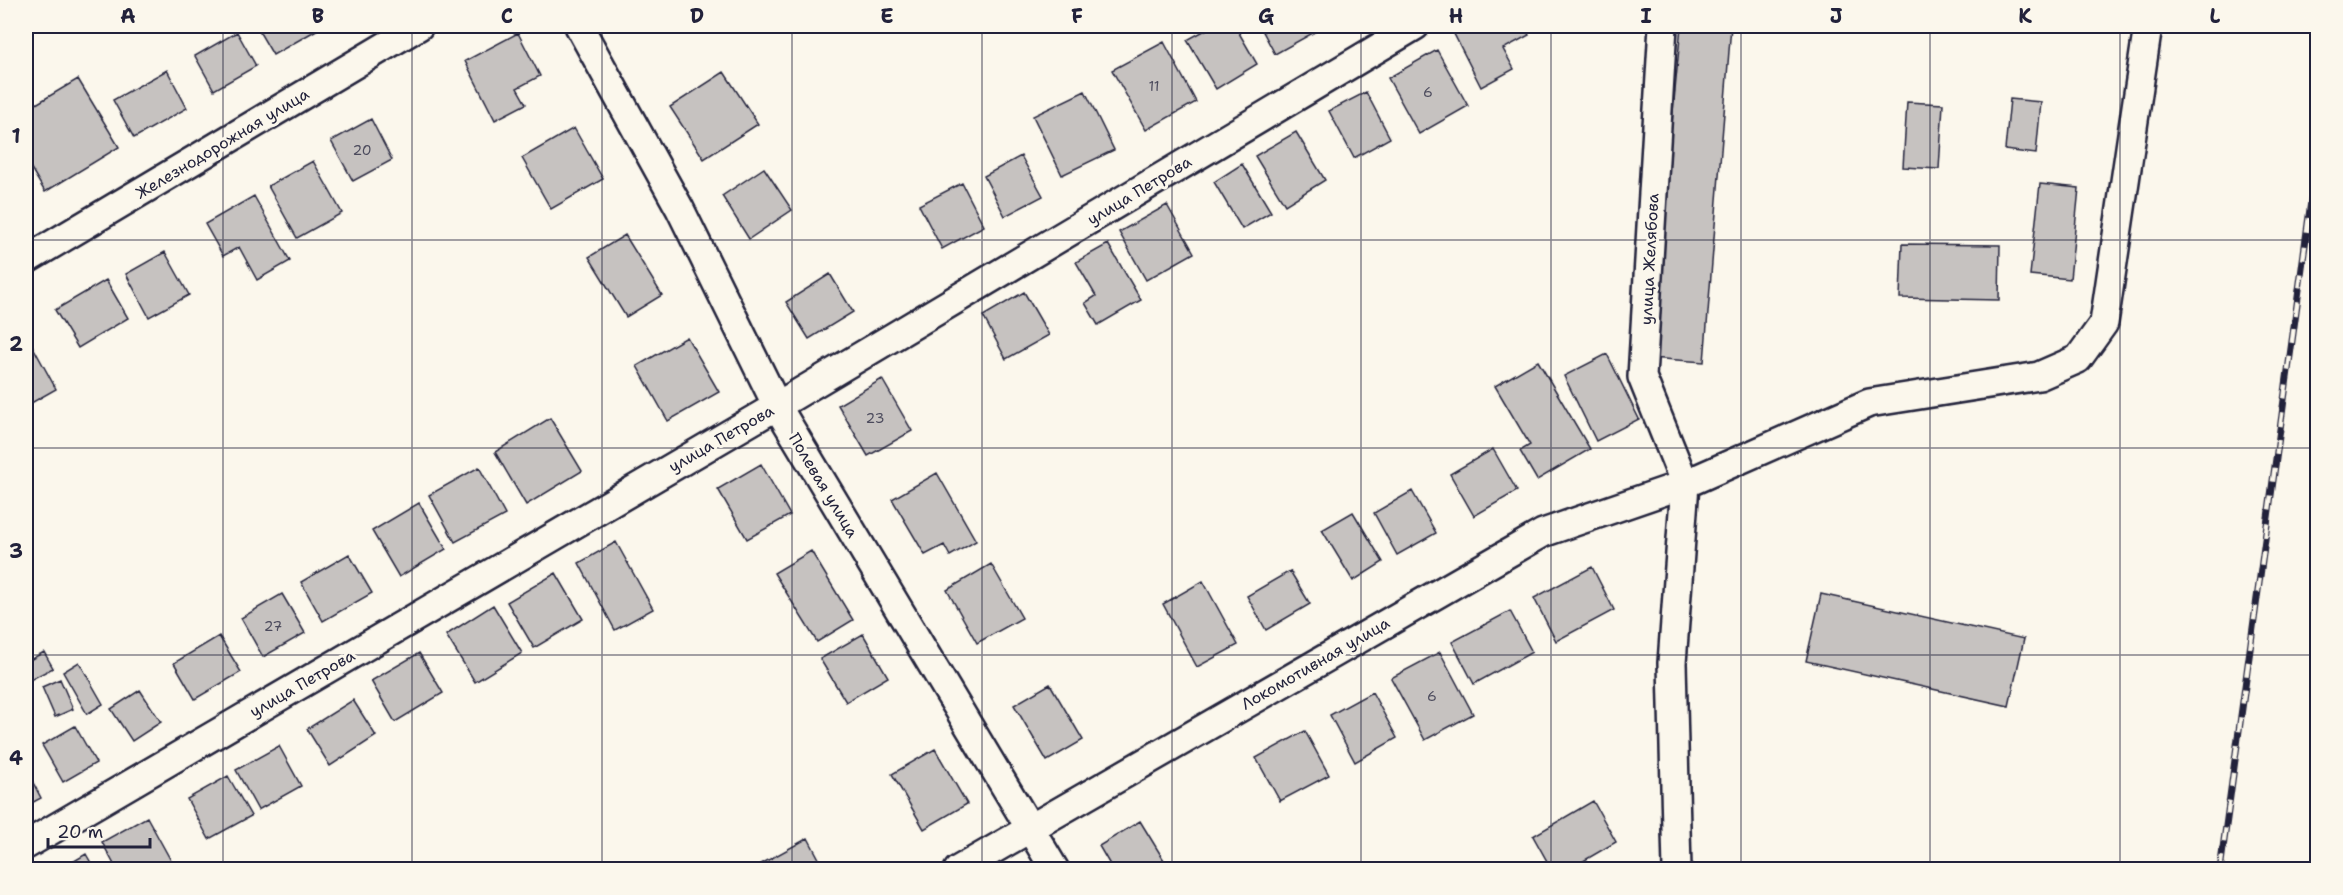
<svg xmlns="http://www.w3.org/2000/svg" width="2343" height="895" font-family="'Shantell Sans',sans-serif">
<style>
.building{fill:#c6c2c0;stroke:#22223b;stroke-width:1.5}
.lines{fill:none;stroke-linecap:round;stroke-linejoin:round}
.street-casing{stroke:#22223b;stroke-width:32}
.street{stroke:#fbf7ec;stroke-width:27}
.rail-casing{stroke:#22223b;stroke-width:7}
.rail{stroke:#fbf7ec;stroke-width:4.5;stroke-dasharray:14;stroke-linecap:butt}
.grid{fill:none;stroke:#22223b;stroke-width:1.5;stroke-opacity:0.55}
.labels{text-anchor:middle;stroke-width:6;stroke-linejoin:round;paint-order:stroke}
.number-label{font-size:14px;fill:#4b4a5c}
.street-label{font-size:16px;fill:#22223b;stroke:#fbf7ec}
.neatline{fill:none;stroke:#22223b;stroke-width:2}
.grid-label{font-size:20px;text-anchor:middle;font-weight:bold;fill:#22223b}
</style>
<rect width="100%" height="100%" fill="#fbf7ec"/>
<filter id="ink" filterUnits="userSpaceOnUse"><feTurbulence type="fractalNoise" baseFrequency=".0167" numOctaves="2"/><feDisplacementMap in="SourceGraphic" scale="12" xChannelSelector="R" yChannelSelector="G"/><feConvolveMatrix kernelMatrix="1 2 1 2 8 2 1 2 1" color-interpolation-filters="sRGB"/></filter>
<g filter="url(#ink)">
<!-- building -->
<path class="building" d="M256 26H318L320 28 273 55Z
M1213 26H1235L1257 64 1216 89 1187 40Z
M1260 26H1321L1322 28 1275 54Z
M1460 26H1523L1529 35 1503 49 1514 69 1481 87 1452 30Z
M1681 26H1731L1704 362 1650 358Z
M237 32 256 66 214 90 195 56Z
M518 33 540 76 517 88 526 104 495 120 465 61Z
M1164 42 1196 102 1146 130 1112 70Z
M1437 50 1468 106 1419 134 1388 78Z
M167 70 187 108 134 138 113 100Z
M724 72 758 124 704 159 670 107Z
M78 79 119 147 45 192 26 160V110Z
M1085 91 1114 150 1062 175 1033 116Z
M1366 92 1390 138 1354 158 1329 111Z
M2010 99 2041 102 2036 154 2005 150Z
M1907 102 1943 104 1939 169 1903 167Z
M371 119 392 160 353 181 331 141Z
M574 128 603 179 551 209 522 158Z
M1296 132 1325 180 1285 205 1255 156Z
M1021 156 1043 196 1005 216 984 176Z
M313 161 342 213 297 238 268 186Z
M1242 164 1271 212 1242 229 1214 182Z
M764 168 792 210 749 239 722 196Z
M962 183 984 226 942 249 919 205Z
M2040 184 2079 188 2070 279 2030 275Z
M254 196 290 261 257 280 239 247 223 256 205 224Z
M1167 205 1194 253 1146 280 1119 232Z
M625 235 662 295 626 317 589 257Z
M1108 244 1141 300 1098 325 1085 303 1096 296 1076 262Z
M1902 244 2000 245 1999 300 1900 298Z
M165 252 189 295 149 317 126 274Z
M830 274 853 312 809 339 786 302Z
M106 280 128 318 78 348 55 310Z
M1024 292 1049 335 1006 359 983 316Z
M26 334 56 389 26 406Z
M687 337 719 392 668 421 637 366Z
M1607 354 1639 419 1596 441 1564 376Z
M1538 361 1590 449 1537 480 1520 451 1530 445 1495 386Z
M882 379 912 431 868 456 838 405Z
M550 418 582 471 526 505 495 452Z
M1493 449 1517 491 1474 516 1450 474Z
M761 464 790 515 747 539 718 489Z
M479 467 505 515 455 542 429 495Z
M937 473 976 541 950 556 944 545 925 555 892 499Z
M1412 491 1436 533 1397 555 1374 513Z
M419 503 446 549 399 577 372 531Z
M1353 512 1383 562 1353 581 1322 530Z
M616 542 653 609 615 630 579 563Z
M811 551 853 620 817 642 774 573Z
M349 554 372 593 323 621 301 582Z
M991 564 1022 618 977 643 947 590Z
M1592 567 1614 610 1556 641 1534 598Z
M1290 571 1310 604 1266 630 1247 596Z
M556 573 583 619 534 648 507 602Z
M1203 581 1238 645 1197 667 1163 604Z
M282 594 305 633 263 657 241 618Z
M1821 594 2024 639 2009 706 1806 661Z
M493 605 522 653 475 682 446 635Z
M1510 611 1532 652 1474 684 1452 642Z
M863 634 888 677 846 702 820 659Z
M219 636 241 672 195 699 174 663Z
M44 652 53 668 26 682V662Z
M1440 652 1473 714 1425 740 1391 678Z
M419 653 443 693 395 722 371 681Z
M79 662 103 704 87 714 63 672Z
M60 679 73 709 55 717 42 687Z
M1050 684 1083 740 1047 761 1014 705Z
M140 690 161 722 132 741 111 709Z
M1372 692 1397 738 1355 762 1330 715Z
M353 700 376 736 330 766 307 729Z
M75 726 96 763 63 782 42 745Z
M1305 731 1329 775 1280 801 1256 758Z
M279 746 301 786 258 810 236 770Z
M935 749 967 804 924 829 892 774Z
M26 769 41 798 26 806Z
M228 776 251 816 209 839 187 799Z
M1593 801 1616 842 1568 870H1552L1533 836Z
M147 817 175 868 117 870 102 842Z
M1140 821 1170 870H1113L1099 846Z
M808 838 825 870H764L761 864Z
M86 854 95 870H59Z"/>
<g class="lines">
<!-- street casing -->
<g class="street-casing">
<path id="street" d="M579 26 680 209 777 406 1055 870
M1663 26 1642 377 1685 484 1672 663 1677 870
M26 260 419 26
M26 845 777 406 1415 26
M958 870 1543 533 1685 484 1869 403 2039 376 2078 359 2104 323 2148 26"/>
</g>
<!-- street -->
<use href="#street" class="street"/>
<!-- rail casing -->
<g class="rail-casing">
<path id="rail" d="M2220 870 2318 150"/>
</g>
<!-- rail -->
<use href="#rail" class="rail"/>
</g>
</g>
<!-- grid -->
<path class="grid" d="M223 26V870M412 26V870M602 26V870M792 26V870M982 26V870M1172 26V870M1361 26V870M1551 26V870M1741 26V870M1930 26V870M2120 26V870M26 240H2318M26 448H2318M26 655H2318"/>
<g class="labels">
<!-- number labels -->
<g class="number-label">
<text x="1154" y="91">11</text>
<text x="1428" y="97">6</text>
<text x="362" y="155">20</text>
<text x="875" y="423">23</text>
<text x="273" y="631">27</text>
<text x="1432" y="701">6</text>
</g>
<!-- street labels -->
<g class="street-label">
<text transform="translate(222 143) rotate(-31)" y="6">Железнодорожная улица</text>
<text transform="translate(1139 190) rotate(-31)" y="6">улица Петрова</text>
<text transform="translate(1649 259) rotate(-87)" y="6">улица Желябова</text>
<text transform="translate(721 438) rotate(-30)" y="6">улица Петрова</text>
<text transform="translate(824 485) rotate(59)" y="6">Полевая улица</text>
<text transform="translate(1315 663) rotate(-30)" y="6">Локомотивная улица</text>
<text transform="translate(302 683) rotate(-30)" y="6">улица Петрова</text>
</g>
</g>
<!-- margin -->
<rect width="2343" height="895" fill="none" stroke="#fbf7ec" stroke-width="66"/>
<!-- scale -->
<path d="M48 838v9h102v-9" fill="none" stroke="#22223b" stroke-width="3"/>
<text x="57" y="838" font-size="18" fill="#22223b" stroke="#fbf7ec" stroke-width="4.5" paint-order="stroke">20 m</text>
<rect x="33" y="33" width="2277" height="829" class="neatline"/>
<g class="grid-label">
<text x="128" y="23">A</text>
<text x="318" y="23">B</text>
<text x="507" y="23">C</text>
<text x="697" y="23">D</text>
<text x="887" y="23">E</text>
<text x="1077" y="23">F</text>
<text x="1266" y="23">G</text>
<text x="1456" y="23">H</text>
<text x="1646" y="23">I</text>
<text x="1836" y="23">J</text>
<text x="2025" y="23">K</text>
<text x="2215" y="23">L</text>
<text x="16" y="143">1</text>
<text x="16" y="351">2</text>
<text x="16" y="558">3</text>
<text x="16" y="765">4</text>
</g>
</svg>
